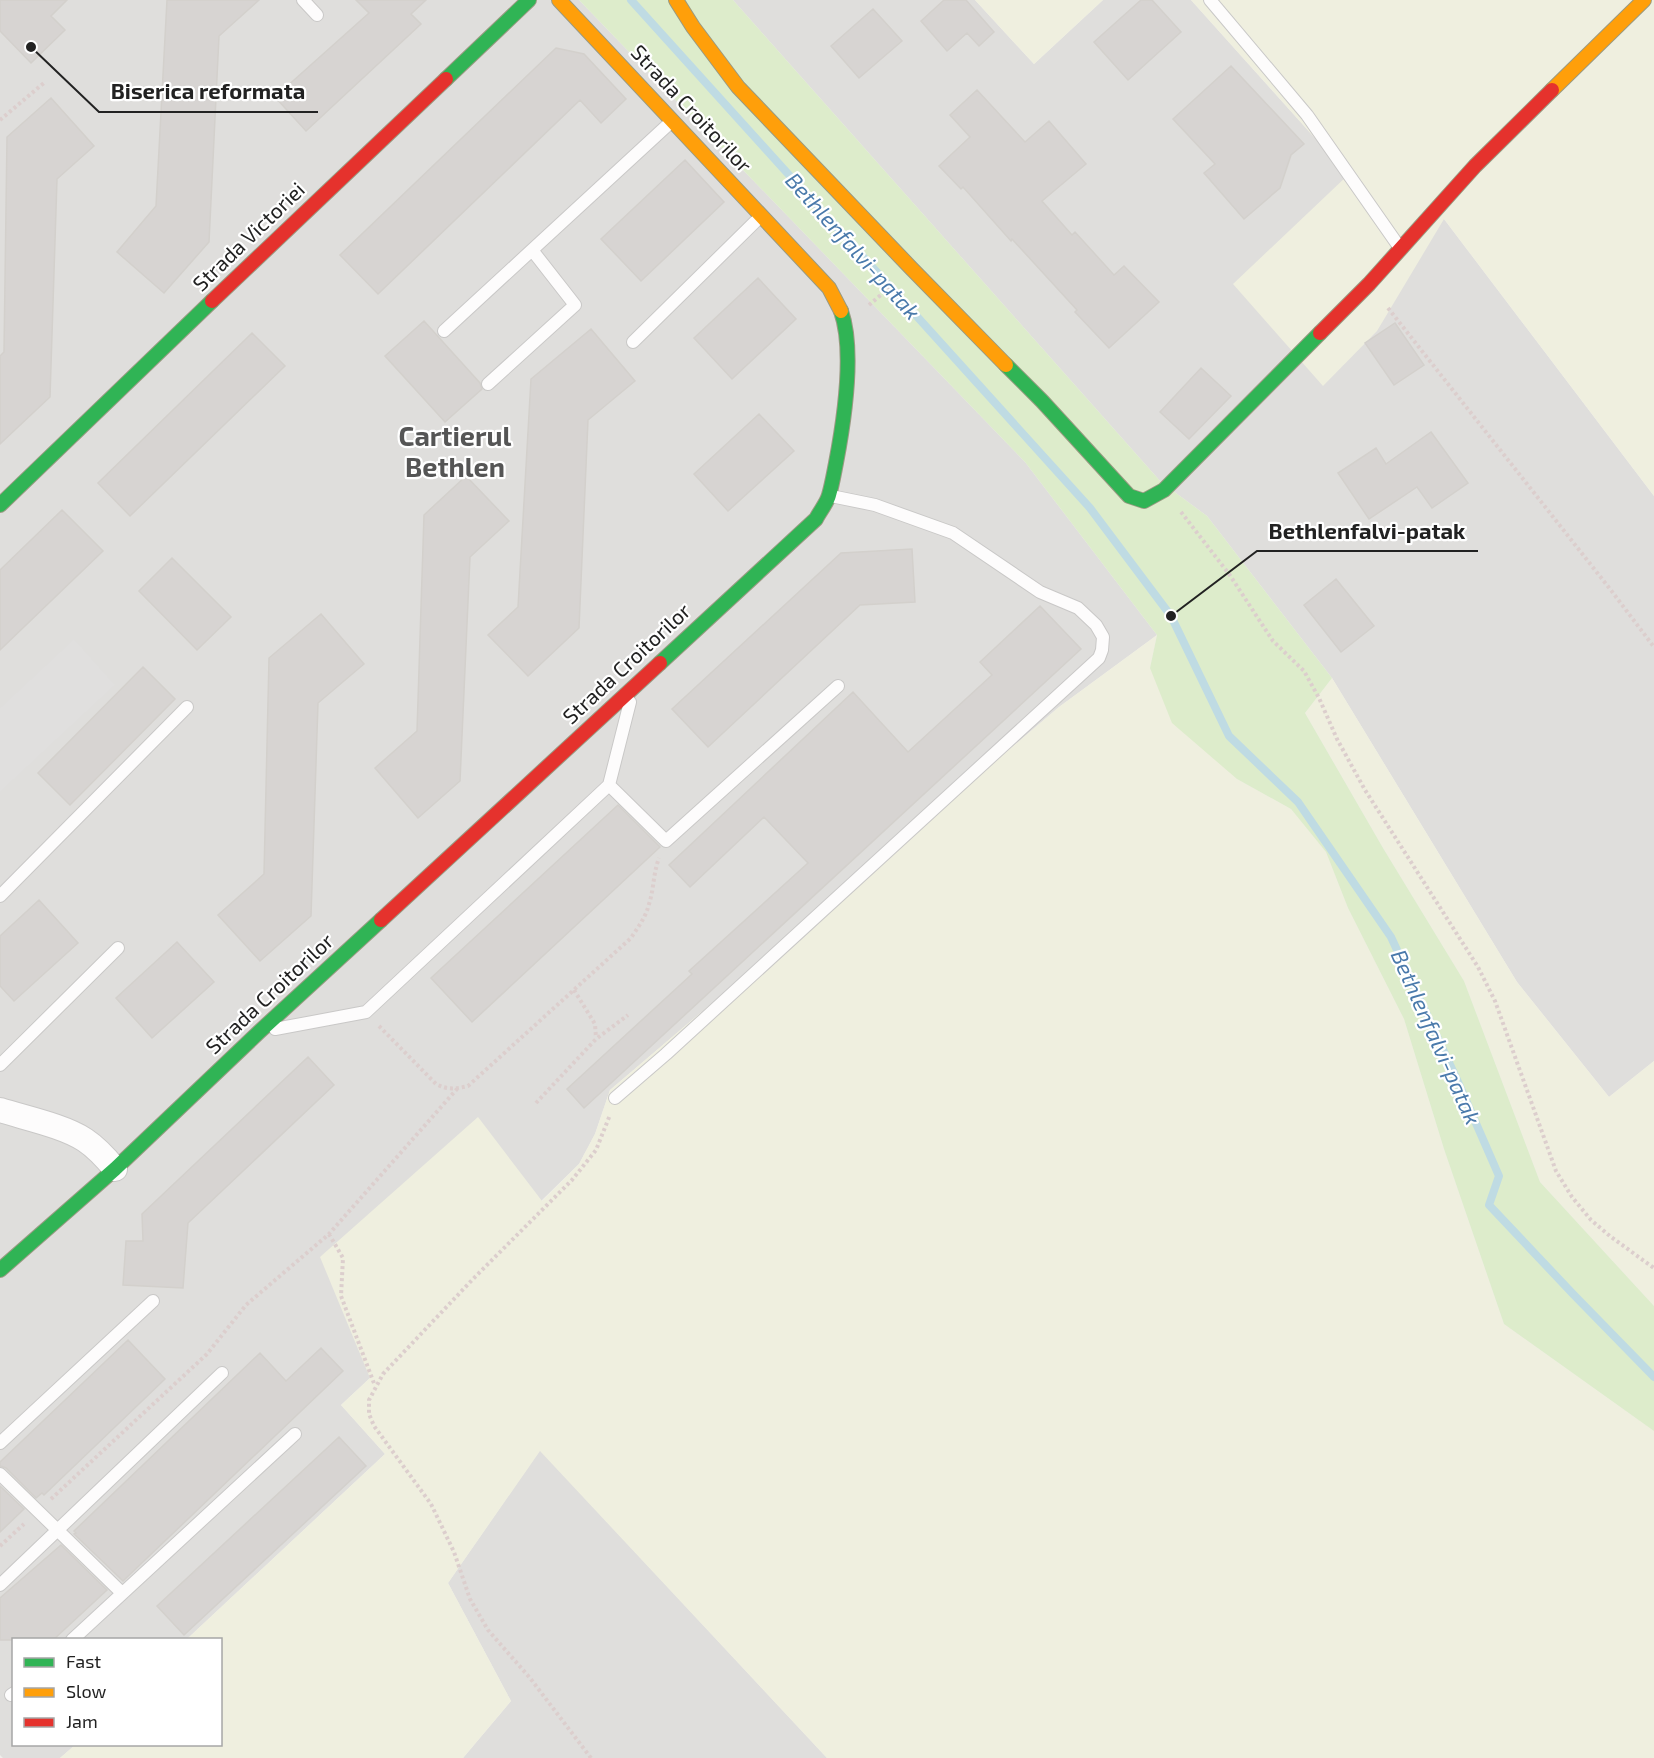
<svg xmlns="http://www.w3.org/2000/svg" width="1654" height="1758" font-family="'Exo 2',sans-serif">
<style>
.residential{fill:#dfdedc}
.farmland{fill:#efefdf}
.grass{fill:#ddeccb}
.parking{fill:#e0dfde}
.lines{fill:none;stroke-linecap:round;stroke-linejoin:round}
.stream{stroke:#bfdbe3;stroke-width:8}
.building{fill:#d7d4d2;stroke:#d3d0cc;stroke-width:1.5}
.lane-casing{stroke:#c9c8c7;stroke-width:14}
.street-casing{stroke:#c9c8c7;stroke-width:26}
.fast-casing{stroke:#999a82;stroke-width:16}
.slow-casing{stroke:#999a82;stroke-width:16}
.jam-casing{stroke:#999a82;stroke-width:16}
.path{stroke:#dccecd;stroke-width:4;stroke-dasharray:3 3;stroke-linecap:butt}
.lane{stroke:#fdfcfc;stroke-width:12}
.street{stroke:#fdfcfc;stroke-width:24}
.fast{stroke:#30b455;stroke-width:14}
.slow{stroke:#ff9f0a;stroke-width:14}
.jam{stroke:#e5322d;stroke-width:14}
.labels{text-anchor:middle;stroke-width:4.5;stroke-linejoin:round;paint-order:stroke}
.street-label{font-size:21px;fill:#222;stroke:#fff}
.water-label{font-size:22px;font-style:italic;fill:#4a7aab;stroke:#fff}
.district-label{font-size:27px;font-weight:bold;fill:#555;stroke:#fff}
.leader{fill:none;stroke:#222;stroke-width:2}
.callout-dot{fill:#222;stroke:#fff;stroke-width:2}
.callout-label{font-size:22px;text-anchor:middle;font-weight:bold;fill:#222;stroke:#fff;stroke-width:4.5;stroke-linejoin:round;paint-order:stroke}
</style>
<rect width="100%" height="100%" fill="#f0eeeb"/>
<!-- residential -->
<path class="residential" d="M0 0H579L1025 462 1157 635 1059 707 610 1090 595 1134 579 1164 541 1201 370 1378 341 1405 385 1454 187 1639 14 1640V1744L75 1745 60 1758H3L0 1755Z
M733 0H975L1034 64 1103 0H1191L1348 175 1444 219 1654 496V1061L1609 1097 1517 982 1332 678 1207 516 1161 482Z
M540 1450 827 1758H463L511 1701 448 1583Z"/>
<!-- farmland -->
<path class="farmland" d="M975 0H1103L1034 64Z
M1191 0H1654V496L1444 219 1377 331 1323 386 1233 284 1348 175Z
M1157 635 1150 668 1237 779 1291 809 1326 852 1348 908 1404 1019 1444 1149 1504 1324 1654 1431V1758H827L540 1451 448 1583 511 1701 463 1758H60L75 1745 220 1744V1640L187 1639 385 1454 341 1405 370 1378 320 1257 478 1117 542 1201 579 1164 595 1134 610 1090 1059 707Z
M1332 678 1517 982 1609 1097 1654 1061V1306L1540 1182 1464 981 1383 848 1305 713Z"/>
<!-- grass -->
<path class="grass" d="M579 0H733L1161 482 1207 516 1332 678 1305 713 1383 848 1464 981 1540 1182 1654 1306V1431L1504 1324 1444 1149 1404 1019 1348 908 1326 852 1291 809 1237 779 1172 723 1150 668 1157 635 1025 462Z"/>
<!-- parking -->
<path class="parking" d="M74 639 115 685 0 792V708Z"/>
<g class="lines">
<!-- stream -->
<path class="stream" d="M631 0 1090 508 1171 616 1229 736 1298 802 1391 937 1458 1082 1499 1176 1489 1205 1573 1294 1654 1377"/>
</g>
<!-- building -->
<path class="building" d="M0 0H67L51 16 65 30 31 63 0 31Z
M167 0H259L219 36 209 242 164 293 117 252 156 206Z
M356 0H426L411 14 421 24 306 131 275 97 369 13Z
M944 0H966L994 32 979 46 967 33 947 51 921 21Z
M1141 0H1152L1181 32 1128 80 1094 42Z
M873 9 902 41 859 78 831 46Z
M556 48 584 54 626 99 601 123 580 100 378 294 340 255Z
M1231 66 1304 144 1291 155 1280 188 1244 219 1204 173 1215 164 1173 119Z
M977 90 1025 142 1049 121 1086 164 1042 201 1072 235 1075 232 1114 275 1124 266 1159 302 1109 348 1075 312 1077 310 1012 239 1011 241 963 187 961 189 939 166 970 137 950 115Z
M51 98 94 146 57 179 50 397 0 444V356L4 352 7 137Z
M685 160 724 202 641 281 601 239Z
M758 278 796 319 732 379 694 338Z
M424 321 480 383 482 389 445 422 385 356Z
M1395 323 1424 365 1394 385 1365 343Z
M591 329 635 381 588 420 579 628 528 676 488 635 518 607 531 379Z
M252 333 285 366 130 516 98 483Z
M1201 368 1231 396 1189 439 1160 412Z
M759 414 794 451 728 511 694 474Z
M1431 432 1468 483 1432 508 1417 487 1369 519 1338 473 1376 448 1386 464Z
M466 476 509 521 470 557 460 781 418 818 375 768 417 731 424 515Z
M62 510 103 551 0 650V570Z
M912 549 915 602 860 605 708 747 672 709 841 553Z
M172 558 231 617 197 650 139 591Z
M1336 579 1374 626 1341 652 1304 605Z
M1040 606 1081 649 584 1108 567 1089 692 974 689 971 808 863 764 817 690 887 669 865 853 692 908 752 992 675 980 662Z
M321 614 364 664 318 703 311 916 260 961 218 915 264 874 269 658Z
M143 667 175 699 70 805 38 773Z
M618 805 660 847 472 1022 431 978Z
M39 900 78 943 14 1001 0 986V936Z
M177 942 214 982 152 1038 116 998Z
M308 1057 334 1085 188 1223 183 1288 123 1285 126 1241H143L142 1214Z
M128 1340 165 1379 44 1495 42 1493 36 1498 6 1468 0 1466V1462Z
M321 1348 343 1371 123 1581 74 1534 76 1533 74 1531 260 1353 286 1381Z
M339 1437 366 1466 184 1635 157 1606Z
M0 1486 24 1509 0 1532Z
M61 1545 107 1590 53 1640H0V1598Z"/>
<g class="lines">
<!-- lane casing -->
<g class="lane-casing">
<path id="lane" d="M303 0 317 15
M1210 0 1307 115 1400 248
M444 331 672 121
M633 342 761 216
M488 384 575 305 532 250
M609 785 666 841 838 686
M0 896 187 707
M275 1029 366 1012 609 785 630 702
M0 1065 118 948
M615 1098 666 1054 1099 658 1102 650 1103 637 1096 625 1078 608 1040 592 953 533 875 505 831 496
M0 1443 153 1301
M0 1474 122 1593
M0 1585 222 1373
M72 1640 295 1434
M11 1695 14 1693"/>
</g>
<!-- street casing -->
<g class="street-casing">
<path id="street" d="M0 1110C25 1118 64 1126 85 1140 97 1148 106 1158 115 1169"/>
</g>
<!-- fast casing -->
<g class="fast-casing">
<path id="fast" d="M446 79 529 0
M1006 365 1042 401 1129 496 1144 501 1164 490 1320 333
M0 505 212 301
M660 663 816 519C820 511 827 503 829 495 832 485 834 473 836 463 844 421 855 351 841 311
M0 1270 115 1169 259 1032 381 920"/>
</g>
<!-- slow casing -->
<g class="slow-casing">
<path id="slow" d="M559 0 829 288 841 311
M676 0 693 27 738 87 911 268 1006 365
M1552 90 1644 0"/>
</g>
<!-- jam casing -->
<g class="jam-casing">
<path id="jam" d="M212 301 446 79
M1320 333 1369 284 1475 166 1552 90
M381 920 660 663"/>
</g>
<!-- path -->
<path class="path" d="M0 120 45 82
M869 305 889 288
M1388 308 1610 589 1654 647
M1181 512 1229 574 1273 641 1304 671 1319 698 1337 739 1365 790 1478 967 1495 1001 1556 1171 1572 1197 1591 1220 1611 1237 1654 1268
M574 990 595 1024 596 1038
M379 1026 436 1084C447 1090 456 1089 468 1086L631 938C638 927 646 917 649 904 654 889 653 874 659 858
M536 1103 596 1039 628 1015
M329 1234 343 1258 341 1296 375 1386
M51 1499 207 1354 246 1305 329 1234 457 1089
M0 1546 24 1524
M591 1758 530 1678 488 1630 470 1599 454 1552 431 1504 374 1426 369 1414V1400L383 1374 473 1279 572 1180 596 1150 610 1115"/>
<!-- lane -->
<use href="#lane" class="lane"/>
<!-- street -->
<use href="#street" class="street"/>
<!-- fast -->
<use href="#fast" class="fast"/>
<!-- slow -->
<use href="#slow" class="slow"/>
<!-- jam -->
<use href="#jam" class="jam"/>
</g>
<g class="labels">
<!-- street labels -->
<g class="street-label">
<text transform="translate(691 109) rotate(47)" y="7">Strada Croitorilor</text>
<text transform="translate(249 237) rotate(-44)" y="7">Strada Victoriei</text>
<text transform="translate(627 664) rotate(-43)" y="7">Strada Croitorilor</text>
<text transform="translate(270 994) rotate(-43)" y="7">Strada Croitorilor</text>
</g>
<!-- water labels -->
<g class="water-label">
<text transform="translate(853 246) rotate(48)" y="8">Bethlenfalvi-patak</text>
<text transform="translate(1436 1037) rotate(66)" y="8">Bethlenfalvi-patak</text>
</g>
<!-- district labels -->
<g class="district-label">
<text x="455" y="446">Cartierul<tspan x="455" dy="31">Bethlen</tspan></text>
</g>
</g>
<!-- callouts -->
<path class="leader" d="M31 47L99 112H318M1171 616L1257 551H1478"/>
<g class="callout-dot">
<circle cx="31" cy="47" r="6"/>
<circle cx="1171" cy="616" r="6"/>
</g>
<g class="callout-label">
<text x="208" y="99">Biserica reformata</text>
<text x="1367" y="539">Bethlenfalvi-patak</text>
</g>
<!-- legend -->
<rect x="12" y="1638" width="210" height="108" fill="#ffffff" stroke="#a7a7a7" stroke-width="1.5"/>
<rect x="24" y="1658" width="30" height="9" fill="#30b455" stroke="#a7a7a7" stroke-width="1.5"/>
<text x="66" y="1668" font-size="18" fill="#222222">Fast</text>
<rect x="24" y="1688" width="30" height="9" fill="#ff9f0a" stroke="#a7a7a7" stroke-width="1.5"/>
<text x="66" y="1698" font-size="18" fill="#222222">Slow</text>
<rect x="24" y="1718" width="30" height="9" fill="#e5322d" stroke="#a7a7a7" stroke-width="1.5"/>
<text x="66" y="1728" font-size="18" fill="#222222">Jam</text>
</svg>
